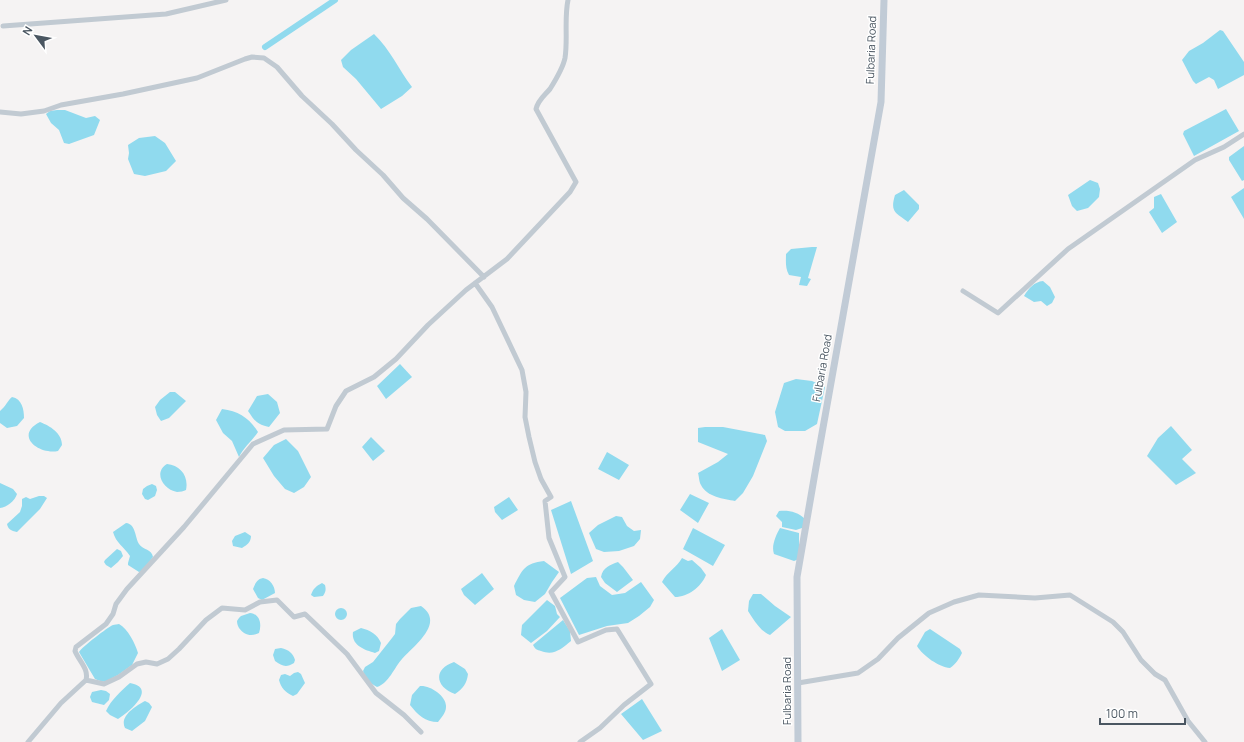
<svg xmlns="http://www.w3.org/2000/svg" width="1244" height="742" font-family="Manrope,sans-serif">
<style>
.water{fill:#90daee}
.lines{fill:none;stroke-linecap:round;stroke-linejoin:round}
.canal{stroke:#90daee;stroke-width:6}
.minor{stroke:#c1cad2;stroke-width:5}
.secondary{stroke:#c1cbd6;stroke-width:7}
.labels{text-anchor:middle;stroke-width:3;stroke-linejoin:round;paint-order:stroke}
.street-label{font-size:11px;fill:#4a5661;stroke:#fff}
</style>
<rect width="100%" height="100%" fill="#f5f3f3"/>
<!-- water -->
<path class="water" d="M1220 30 1223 31 1244 62V75L1218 89 1214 80 1209 77 1196 84 1193 81 1182 60 1189 51 1203 43Z
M374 34C390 49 399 70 412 87L402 96 381 109 356 79 343 67 341 60 351 50Z
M1226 109 1239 131 1194 156 1183 134 1184 131Z
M57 110H65L86 118 95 116 100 120 94 135 69 144 64 143 59 130 51 123 46 114 50 111Z
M155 136 165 143 176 161 166 171 145 176 134 174 128 159 129 153 128 145 139 138Z
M1244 146V180L1242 181 1229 160V157Z
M1090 180 1098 183 1100 189 1099 197 1088 208 1077 211 1072 206 1068 195Z
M1244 188V219L1231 197Z
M904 190 919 205V209L908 222C895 212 890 212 895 195Z
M1161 194 1177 222 1162 233 1149 212 1154 208V197Z
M812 247H817L808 278 811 279 807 286 799 285 801 277 789 275C785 268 786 261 786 254L791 249Z
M1043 281 1050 287 1055 297 1052 303 1047 306 1041 301 1034 302 1024 296C1029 288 1034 282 1043 281Z
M400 364 412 377 386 399 377 386Z
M796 379 812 381 825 387 817 424 805 431H785L778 427 775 412 784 383Z
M170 392H175L186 401 169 418 161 421 157 415 155 407 160 400Z
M268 394 277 402 280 413 269 427C256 424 255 421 248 411L257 396Z
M12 397C22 399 24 409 24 418L17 426 7 428 0 423V411C6 406 8 400 12 397Z
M222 409C239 411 249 418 258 432 252 441 244 447 239 457L232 441 223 433 216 420Z
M40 422C50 426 62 433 62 445L58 451C38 455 14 435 40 422Z
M1171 426 1192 450 1182 459 1196 473 1176 485 1147 456 1158 438Z
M705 427H723L765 435 767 441 753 476 743 493 735 501C724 499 707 497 701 485 699 482 699 476 698 473L718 462 728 454 698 442V428Z
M371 437 385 451 373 461 362 447Z
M286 439 298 451 311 477 304 487 294 493 285 489 274 476 263 458 274 445Z
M607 452 629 465 619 480 598 469Z
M167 464C180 465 189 476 186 490 184 491 180 492 177 492 163 490 153 472 167 464Z
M0 483 13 489 17 494C15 501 7 507 0 508Z
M152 484 156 486 157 490 155 496 148 500 145 499 142 494 143 489 147 486Z
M690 494 709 503 698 523 680 510Z
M39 496H44L47 498 40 509 17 532C11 531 8 529 7 524L20 512 22 506V499L26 497 30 499Z
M509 497 518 510 502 520 495 512 494 507Z
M571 501 593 561 571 574 551 510Z
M779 511C789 510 798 512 805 519V527L796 530 782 527V522L776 516Z
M616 516 622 517 627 526 634 531 641 530 640 539 634 546 619 551 604 552 596 549 589 533 598 525Z
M126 523C136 524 135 538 139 544 143 550 152 549 153 557L142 571 139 572 128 565V563L130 556C124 547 116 543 113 532Z
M693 528 725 545 713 566 683 549Z
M780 528 799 533V559L794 561 774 554C771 546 776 535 780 528Z
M245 532 251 536C251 542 247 545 242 548L233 546 232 541 235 536Z
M117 549 121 551 123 556 118 562 111 568 106 565 104 562 105 560Z
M682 558 688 561 692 560 701 568 706 575C701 587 688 597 675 597L662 582C667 572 677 567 682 558Z
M544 561 559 572 552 582 545 594 535 602 524 600 516 595 514 586C522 570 525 563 544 561Z
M618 562 623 567 633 580 617 592 605 583 601 577C603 567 610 565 618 562Z
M482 573 494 589 475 605 464 595 461 589Z
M596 577 600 586 612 595 625 593 641 582 654 600 650 607 639 616 628 623 607 626 579 635 560 598 587 578Z
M263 578C270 579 275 586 275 593L262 600 258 598 253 589C255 584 257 579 263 578Z
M322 583 325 585C326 589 326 592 323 596L314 597 311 595C313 589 316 586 322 583Z
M753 594H761L775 606 791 617 770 635C760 631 754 620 748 611L749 601Z
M547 600 555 606 557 614 560 617 547 631 531 643 521 635 522 625Z
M421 606C446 623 413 646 402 659 394 668 389 683 377 687 370 683 366 679 363 671L365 667 373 662 392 638 395 634 396 624 400 619 411 608Z
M335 614a6 6 0 1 1 12 0a6 6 0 1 1-12 0Z
M250 613C260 614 262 624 259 633 251 637 244 635 239 628 238 626 237 624 237 621 238 619 239 618 241 616Z
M563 620 570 631 571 641C561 649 554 656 541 651 537 650 535 649 533 645L534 644Z
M119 624C128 629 135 643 138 653L132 665 118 675 105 682 100 681 95 679 79 652C82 647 108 627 113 625 114 625 118 624 119 624Z
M361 628C370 630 378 635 381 643L379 651 375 653C364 650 351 645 353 632Z
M722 629 740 660 722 671 709 638Z
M930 629 960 649 962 653C959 659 956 664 950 668 939 667 923 656 917 646L925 632Z
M281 648C289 650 293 653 295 660L294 663C286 668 282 666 275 661L273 655 275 649Z
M454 662 465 669 468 674C467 683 463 689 455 694 435 687 433 669 454 662Z
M298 672 301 674 305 683 297 694 293 696C285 692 281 688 279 680L281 675 285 674 290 676 294 673Z
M130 683C158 688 129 712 118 719L110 715 106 711C111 700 121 691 130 683Z
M420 686C430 685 447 696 446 707 446 713 441 718 438 722 425 722 418 715 410 705L412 695Z
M101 690 106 691 110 694 109 700 104 705 92 702 90 697 92 692Z
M642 699 662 731 643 740 621 714Z
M145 701 149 703 152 707 145 721 132 731 125 728C119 716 136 706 145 701Z"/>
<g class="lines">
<!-- canal -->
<path class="canal" d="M265 47 335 0"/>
<!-- minor -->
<path class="minor" d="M3 26 166 14 226 0
M0 112 21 114 44 111 61 105 123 94 197 78 245 59 252 57 264 58 277 67 302 96 332 124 356 150 383 175 403 198 427 219 484 277
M475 283 492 307 522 370 526 392 525 417 529 437 535 462 541 479 551 497 545 501 549 538 565 577 551 592 578 642 606 630 617 629 651 684 624 705 600 728 580 742
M963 291 998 313 1068 249 1195 160 1224 147 1244 134
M86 680 104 684 119 677 137 664 146 662 157 664 168 659 179 649 206 620 222 608 245 610 260 602 277 600 294 617 305 614 347 654 376 693 404 715 421 732
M798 683 858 673 878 659 898 638 929 613 954 602 979 595 1035 598 1070 595 1113 622 1123 632 1141 660 1155 674 1165 680 1188 721 1205 742
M28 742 61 703 86 680C89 669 79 661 75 651L76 647 106 624 113 614 116 604 127 589 184 527 253 444 284 430 327 429 336 406 346 391 374 377 396 359 428 325 466 290 507 259 570 192 576 182 536 109C538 100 544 96 550 89 555 81 563 68 565 58 568 39 564 19 568 0"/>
<!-- secondary -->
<path class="secondary" d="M798 742 797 577 816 467 881 102 884 0"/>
</g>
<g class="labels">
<!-- street labels -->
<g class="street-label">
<text transform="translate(871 50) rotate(-88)" y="4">Fulbaria Road</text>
<text transform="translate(822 368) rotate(-80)" y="4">Fulbaria Road</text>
<text transform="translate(787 691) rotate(-90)" y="4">Fulbaria Road</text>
</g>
</g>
<!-- north arrow -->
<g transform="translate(36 36) rotate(302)" stroke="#ffffff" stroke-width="3" paint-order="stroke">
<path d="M0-3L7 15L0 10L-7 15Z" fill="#4a5661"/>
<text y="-6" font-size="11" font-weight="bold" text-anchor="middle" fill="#4a5661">N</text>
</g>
<!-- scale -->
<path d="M1100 718v6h85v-6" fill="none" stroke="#4a5661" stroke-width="2"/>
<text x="1106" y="718" font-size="12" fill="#4a5661" stroke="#ffffff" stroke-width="3" paint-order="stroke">100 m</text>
</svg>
